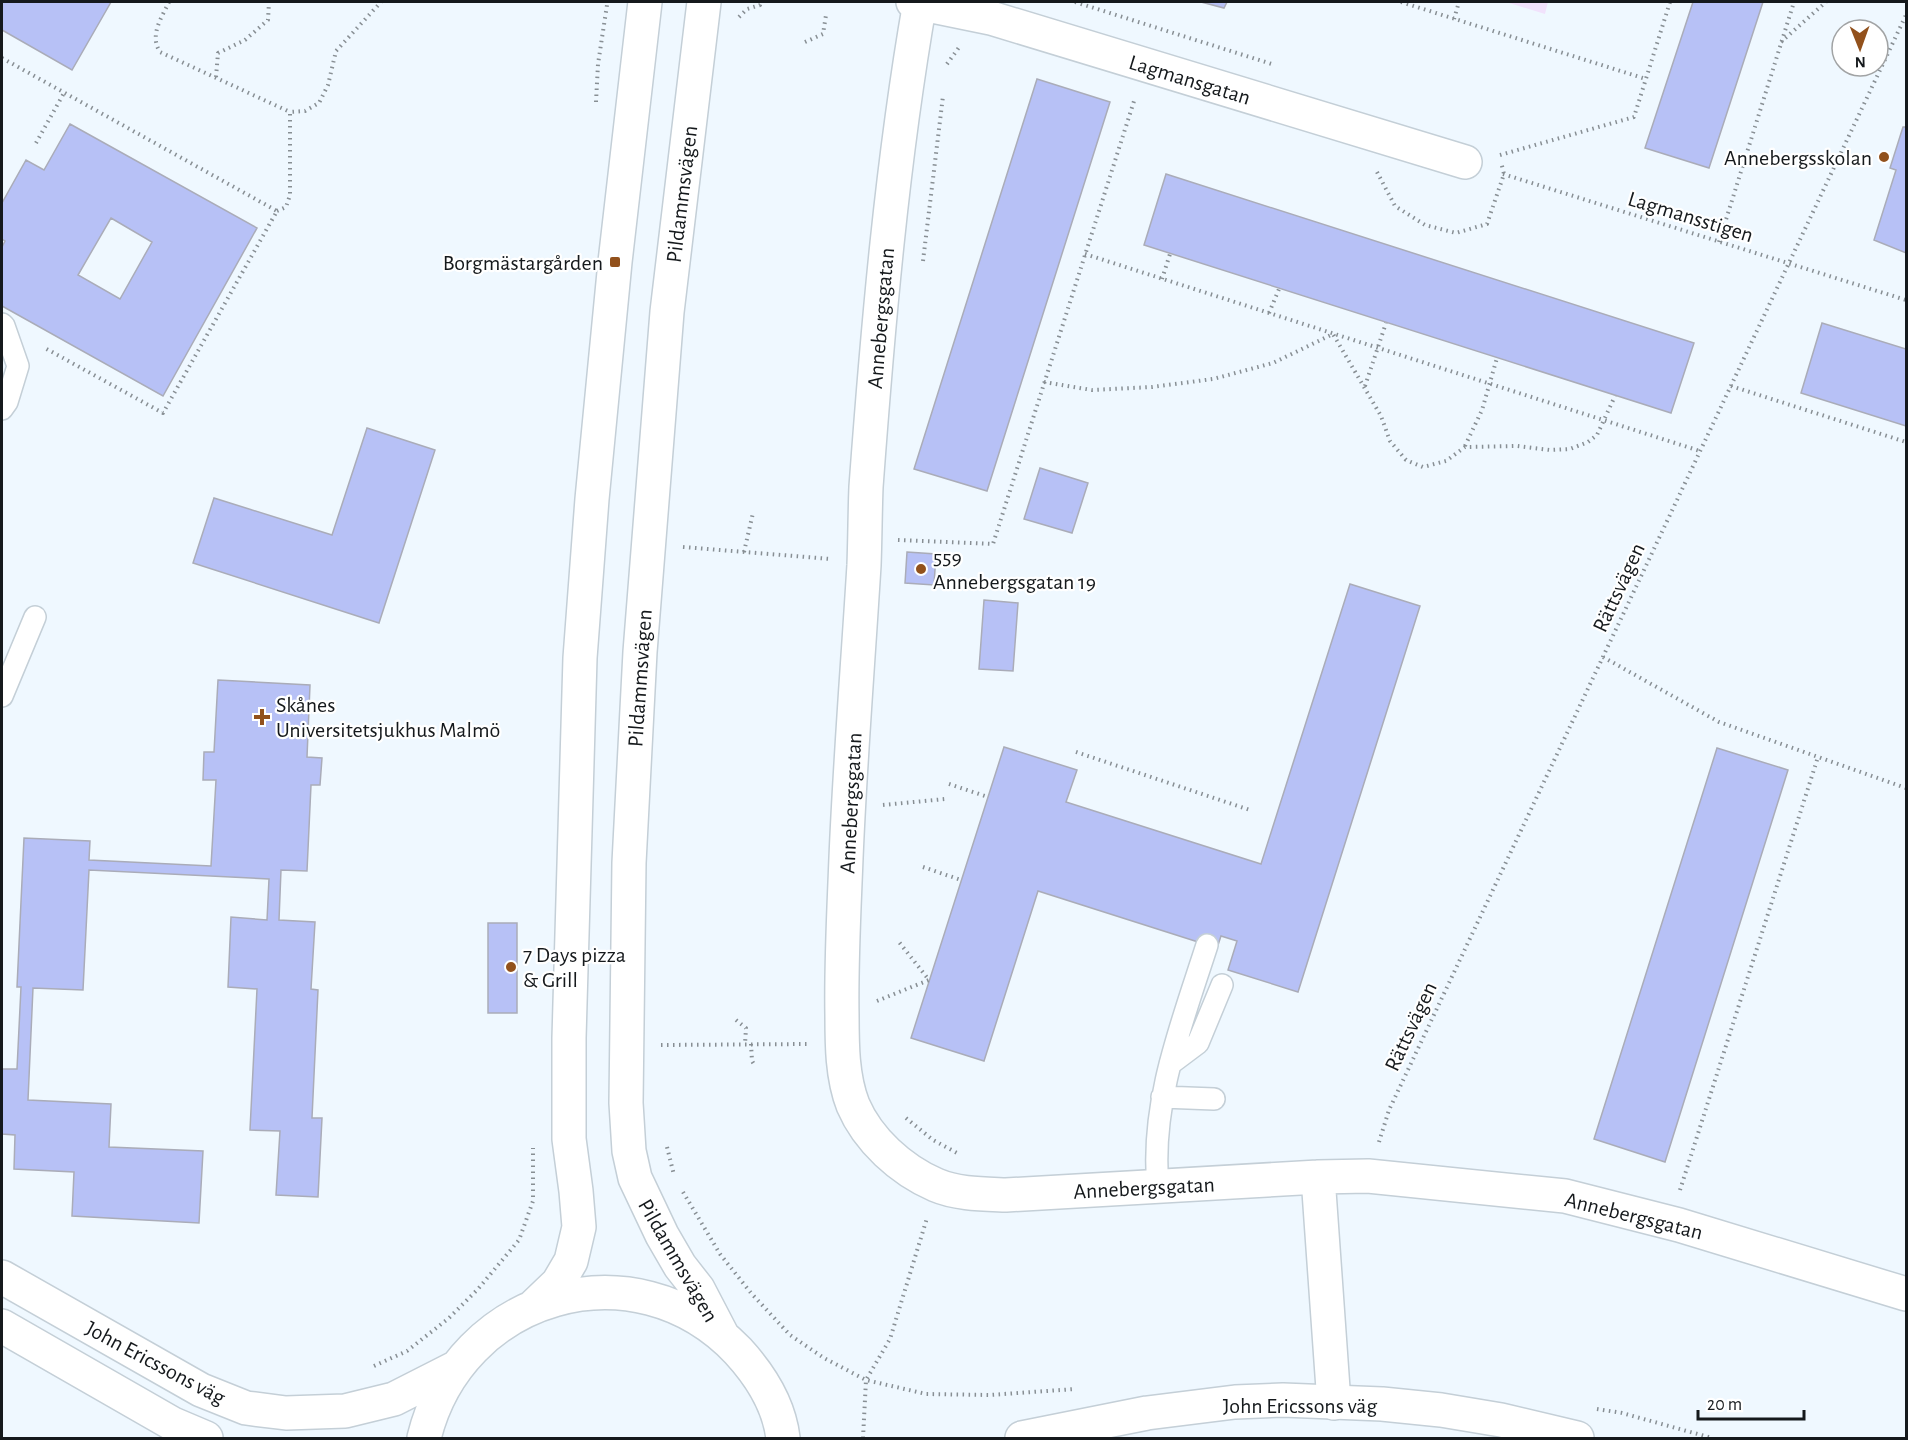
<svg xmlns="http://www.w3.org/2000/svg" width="1908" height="1440" font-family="'Alegreya Sans',sans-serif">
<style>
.green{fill:#f1e2fc}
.building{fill:#b7c1f6;stroke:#aaacb8;stroke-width:1.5;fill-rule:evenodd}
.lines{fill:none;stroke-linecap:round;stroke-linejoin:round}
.service-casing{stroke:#c4cfd7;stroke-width:24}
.minor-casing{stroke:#c4cfd7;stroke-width:36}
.secondary-casing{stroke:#c4cfd7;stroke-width:36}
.path{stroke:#888f94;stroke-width:4;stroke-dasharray:1.5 4.5;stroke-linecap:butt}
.service{stroke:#fff;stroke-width:21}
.minor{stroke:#fff;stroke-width:33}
.secondary{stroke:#fff;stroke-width:33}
.poi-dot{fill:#92511c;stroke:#fff;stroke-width:2}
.labels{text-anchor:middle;stroke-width:4.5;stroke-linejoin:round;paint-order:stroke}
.street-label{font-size:22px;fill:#15191c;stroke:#fff}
.poi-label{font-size:22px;fill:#15191c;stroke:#fff;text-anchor:start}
</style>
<rect width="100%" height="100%" fill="#eff8ff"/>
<!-- green -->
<path class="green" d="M1506 2H1548L1545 14Z"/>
<!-- building -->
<path class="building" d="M2 2H111L72 70 2 30Z
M1201 2H1227L1224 8Z
M1693 2H1763L1709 168 1645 148Z
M1037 79 1110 102 987 491 914 469Z
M70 124 257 228 163 396 2 306V247L5 241 2 239V203L26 160 44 170ZM111 218 152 242 120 299 78 275Z
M1903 127H1906V253L1874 240 1896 170 1890 168Z
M1166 174 1694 343 1671 413 1144 245Z
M1822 323 1906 349V426L1801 393Z
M367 428 435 450 379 623 193 563 214 498 332 535Z
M1040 468 1088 483 1072 533 1024 519Z
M907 552 936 554 934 585 905 583Z
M1350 584 1420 606 1298 992 1228 970 1237 941 1221 936 1217 948 1038 891 984 1061 911 1038 1004 747 1077 770 1066 802 1261 864Z
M984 600 1018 603 1013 671 979 669Z
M218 680 310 685 307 757 322 758 320 785H311L307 871 281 870 279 920 315 922 311 989 318 990 312 1118H322L318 1197 276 1195 280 1131 250 1130 257 989 228 987 231 917 267 920 269 879 89 870 83 990 33 988 28 1100 111 1104 109 1147 203 1151 199 1223 72 1216 74 1172 14 1169 15 1135 2 1134V1069H17L21 987H17L24 838 90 841 89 860 211 866 216 780H203L204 752H214Z
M1717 748 1788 770 1665 1162 1594 1139Z
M488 923H517V1013H488Z"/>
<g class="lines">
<!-- service casing -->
<g class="service-casing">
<path id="service" d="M2 324 4 326 18 366 7 402 2 409
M2 696 35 617
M1170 1064 1198 1043 1222 985
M1162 1097 1214 1099
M1158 1186C1150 1103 1182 1023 1207 945"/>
</g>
<!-- minor casing -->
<g class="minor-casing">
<path id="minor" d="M913 2 991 18 1465 162
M920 2C892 162 878 325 866 487 865 513 865 539 864 565 858 663 850 761 846 858 844 910 841 963 842 1015 842 1044 842 1077 853 1105 868 1140 901 1170 936 1185 957 1194 983 1194 1006 1195L1318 1177 1368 1176 1565 1196 1679 1225 1906 1294
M1318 1177 1334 1403"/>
</g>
<!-- secondary casing -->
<g class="secondary-casing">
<path id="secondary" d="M704 2 667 312 640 652 629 863 626 1103 629 1151 635 1178 662 1235 680 1266 698 1289 722 1335
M2 1277 201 1390 246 1408 286 1413 345 1411 394 1399 455 1368
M534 1306 558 1283 571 1261 579 1227 576 1191 569 1139V1038L580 658 592 499 615 262 645 2
M2 1326 173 1424 206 1438
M424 1438C459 1294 634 1242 738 1351 760 1375 779 1405 783 1438
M1022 1438 1147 1413 1235 1402 1283 1400 1382 1404 1441 1410 1501 1420 1577 1438"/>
</g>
<!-- path -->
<path class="path" d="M169 2C162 17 149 35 160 52L290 112
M1075 2 1275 65
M1401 2 1646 79
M739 17 747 9 760 5 761 2
M1454 19 1459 2
M805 42 823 34 826 15
M1781 42 1826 2
M2 58 277 211 163 413 43 347
M947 64 960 46
M216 77 218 53 245 40 268 20 269 2
M596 102 598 64 607 5
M36 143 64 93
M1500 155 1634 117 1670 2
M1377 172 1395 206 1425 225 1456 233 1487 224 1504 174 1501 162
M1503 174 1906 300
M277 211 286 207 290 195V112L305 111 319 103 328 85 336 51 381 2
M1719 242 1794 2
M1085 254 1700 451
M923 261 943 96
M1162 279 1170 254
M1269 313 1279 289
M1044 382 1092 390 1152 387 1213 379 1273 363 1333 334 1381 416 1390 441 1406 460 1423 467 1446 461 1465 447 1517 446 1550 450 1570 449 1588 442 1597 435 1615 396
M1365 386 1386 323
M1731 386 1906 442
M1465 446 1482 410 1497 358
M898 540 993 544 1135 98
M683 547 831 559
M744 552 753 513
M1603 657 1719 722 1906 788
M1076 752 1250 810
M949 784 988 797
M883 805 945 799
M923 867 961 880
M877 1001 929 980 899 942
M736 1020 746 1028 745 1044
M751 1044 752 1061 755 1066
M661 1045 809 1044
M906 1118 933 1140 959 1154
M1379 1142 1389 1110 1906 15
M667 1147 674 1175
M1680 1190 1818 757
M683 1192 720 1254 751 1293 790 1335 824 1358 866 1380 926 1394 990 1395 1075 1389
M374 1366 407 1351 449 1318 478 1289 519 1240 533 1201V1148
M1597 1409 1622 1413 1712 1438
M863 1438 866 1380 890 1339 927 1218"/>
<!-- service -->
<use href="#service" class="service"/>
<!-- minor -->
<use href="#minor" class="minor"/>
<!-- secondary -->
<use href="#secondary" class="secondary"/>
</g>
<!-- markers -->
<g class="poi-dot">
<circle cx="1884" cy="157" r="6"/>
<rect x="609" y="256" width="12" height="12" rx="3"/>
<circle cx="921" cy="569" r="6"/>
<path d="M259 708h6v6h6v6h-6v6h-6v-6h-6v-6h6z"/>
<circle cx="511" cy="967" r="6"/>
</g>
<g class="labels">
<!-- street labels -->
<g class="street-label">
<text transform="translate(1190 79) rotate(17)" y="8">Lagmansgatan</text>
<text transform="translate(681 194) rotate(-83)" y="8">Pildammsvägen</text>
<text transform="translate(1691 216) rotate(17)" y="8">Lagmansstigen</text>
<text transform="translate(880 318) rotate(-85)" y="8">Annebergsgatan</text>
<text transform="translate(1618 587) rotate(-65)" y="8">Rättsvägen</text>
<text transform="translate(639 678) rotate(-86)" y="8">Pildammsvägen</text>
<text transform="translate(850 803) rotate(-87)" y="8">Annebergsgatan</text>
<text transform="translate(1410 1026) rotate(-65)" y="8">Rättsvägen</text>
<text transform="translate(1144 1187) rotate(-3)" y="8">Annebergsgatan</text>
<text transform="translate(1634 1215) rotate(14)" y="8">Annebergsgatan</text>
<text transform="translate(679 1260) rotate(60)" y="8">Pildammsvägen</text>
<text transform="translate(156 1362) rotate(28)" y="8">John Ericssons väg</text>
<text x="1300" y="1413">John Ericssons väg</text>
</g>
<!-- poi labels -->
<g class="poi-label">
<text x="1872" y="165" text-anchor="end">Annebergsskolan</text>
<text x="603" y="270" text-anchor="end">Borgmästargården</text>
<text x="933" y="564">559<tspan x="933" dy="25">Annebergsgatan 19</tspan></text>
<text x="276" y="712">Skånes<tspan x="276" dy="25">Universitetsjukhus Malmö</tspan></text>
<text x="523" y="962">7 Days pizza<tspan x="523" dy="25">&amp; Grill</tspan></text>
</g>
</g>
<!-- border -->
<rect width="1908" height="1440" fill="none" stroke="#15191c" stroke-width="6"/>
<!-- north arrow -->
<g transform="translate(1860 48) rotate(179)"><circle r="28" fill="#ffffff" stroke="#a1a3a4" stroke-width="1.5"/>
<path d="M0-4.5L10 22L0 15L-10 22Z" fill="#92511c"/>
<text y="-9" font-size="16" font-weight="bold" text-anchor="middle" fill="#15191c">N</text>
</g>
<!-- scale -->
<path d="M1698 1410v9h106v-9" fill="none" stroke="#15191c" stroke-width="3"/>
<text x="1707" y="1410" font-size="18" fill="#15191c" stroke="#ffffff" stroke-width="4.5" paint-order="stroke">20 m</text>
</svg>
